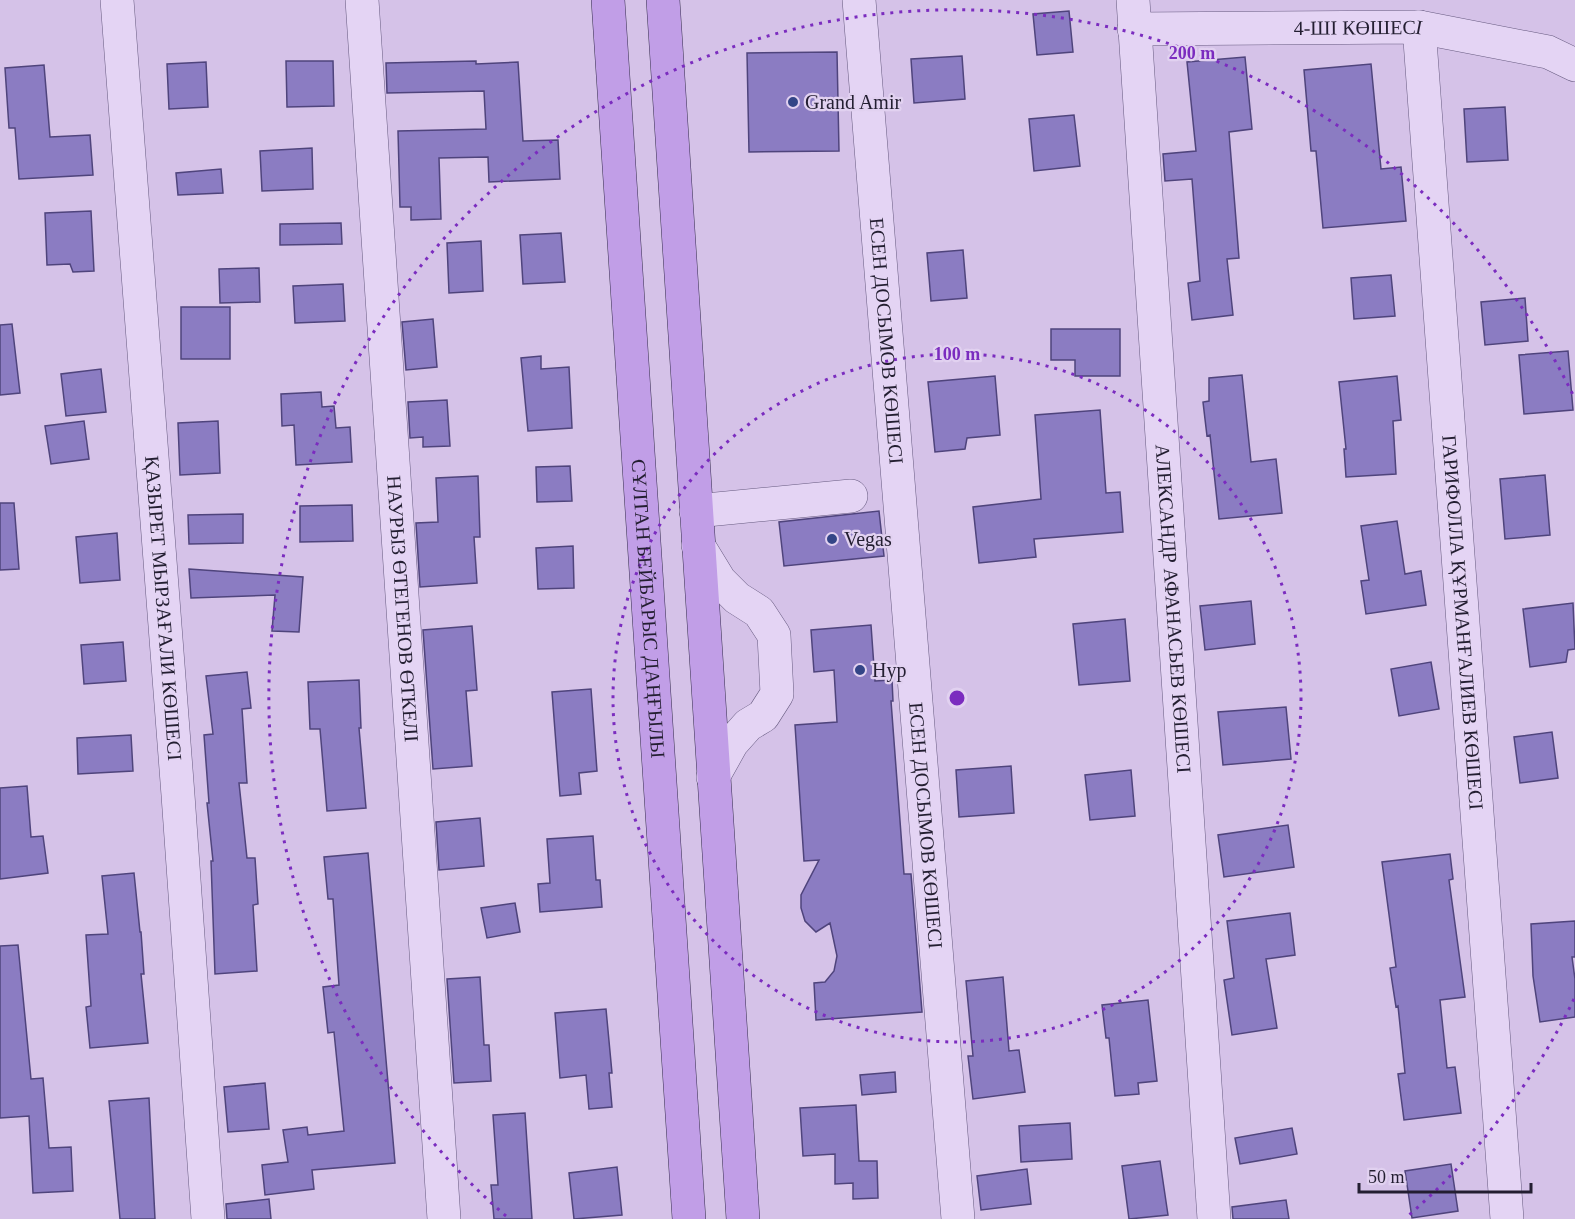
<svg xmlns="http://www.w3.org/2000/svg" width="1575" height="1219" font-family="Georgia,serif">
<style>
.building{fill:#8b7cc2;stroke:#4f447c;stroke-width:1.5}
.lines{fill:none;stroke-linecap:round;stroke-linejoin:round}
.minor-casing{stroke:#675b80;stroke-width:34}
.major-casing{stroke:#372f4e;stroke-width:34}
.minor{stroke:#e4d4f4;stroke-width:33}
.major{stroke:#c19ee7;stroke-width:33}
.ring{fill:none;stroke:#7b2cbf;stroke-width:3;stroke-dasharray:3 6}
.poi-dot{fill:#334587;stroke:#e1d1f0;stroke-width:2}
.labels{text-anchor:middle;stroke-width:4.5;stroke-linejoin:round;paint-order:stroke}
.street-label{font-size:20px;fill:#231e31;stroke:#e1d1f0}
.poi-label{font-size:20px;fill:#231e31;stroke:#e1d1f0;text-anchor:start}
.centre{fill:#7b2cbf;stroke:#e1d1f0;stroke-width:3}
.ring-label{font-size:18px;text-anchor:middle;font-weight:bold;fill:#7b2cbf;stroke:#e1d1f0;stroke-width:4.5;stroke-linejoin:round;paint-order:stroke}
</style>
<rect width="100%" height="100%" fill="#d5c2e8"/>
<!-- building -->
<path class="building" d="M1069 11 1073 52 1037 55 1033 14Z
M837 52 839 151 749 152 747 53Z
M962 56 965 99 914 103 911 59Z
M1245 57 1252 129 1229 132 1239 258 1227 259 1233 315 1192 320 1188 283 1200 281 1192 179 1165 181 1163 154 1196 151 1187 62Z
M286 61H333L334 106 287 107Z
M476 61V64L518 62 523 141 558 140 560 179 489 182 488 157 439 158 441 219 411 220V207H400L398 131 486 129 484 91 387 93 386 63Z
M206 62 208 107 169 109 167 64Z
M1371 64 1381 169 1401 167 1406 221 1323 228 1316 151H1311L1304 70Z
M44 65 50 137 90 135 93 175 19 179 15 128H9L5 68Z
M1505 107 1508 160 1467 162 1464 109Z
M1074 115 1080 166 1034 171 1029 119Z
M312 148 313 189 262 191 260 151Z
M221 169 223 193 178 195 176 173Z
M91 211 94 271 73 272 70 264 47 265 45 213Z
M341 223 342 244 280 245V224Z
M561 233 565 282 523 284 520 235Z
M481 241 483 291 449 293 447 243Z
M963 250 967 298 931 301 927 253Z
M259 268 260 302 220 303 219 269Z
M1391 275 1395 316 1354 319 1351 278Z
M343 284 345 321 295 323 293 286Z
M1525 298 1528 341 1485 345 1481 302Z
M181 307H230V359H181Z
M433 319 437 367 406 370 402 322Z
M12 324 20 393 0 395V325Z
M1051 329H1120V376H1075V360H1051Z
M1568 351 1573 410 1524 414 1519 355Z
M541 356V369L569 367 572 428 528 431 521 358Z
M101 369 106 412 66 416 61 374Z
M1242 375 1251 462 1276 459 1282 513 1219 519 1210 435 1207 436 1203 402 1209 401V378Z
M995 376 1000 435 967 438 965 449 935 452 928 382Z
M1397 376 1401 420 1393 421 1396 474 1346 477 1344 449H1346L1339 382Z
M321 392 322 407 334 406 336 428 350 427 352 462 296 465 294 425 282 426 281 394Z
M447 400 450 446 423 447V437L410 438 408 402Z
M1100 410 1106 493 1120 492 1123 532 1034 539 1036 557 979 563 973 507 1041 499 1035 415Z
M84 421 89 459 51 464 45 426Z
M218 421 220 473 180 475 178 423Z
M570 466 572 501 537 502 536 467Z
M1545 475 1550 535 1505 539 1500 479Z
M478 476 480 537H474L477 583 420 587 416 523 438 522 436 478Z
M0 503H14L19 569 0 570Z
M352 505 353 541 300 542V506Z
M879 511 884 556 784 566 779 522Z
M243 514V543L189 544 188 515Z
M1397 521 1405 574 1421 571 1426 605 1366 614 1361 581 1369 580 1361 526Z
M117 533 120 580 80 583 76 537Z
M573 546 574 588 538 589 536 548Z
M189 569 303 577 299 632 272 631 275 595 191 598Z
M1251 601 1255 644 1205 650 1200 606Z
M1573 603 1575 649 1568 650 1566 662 1530 667 1523 609Z
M1125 619 1130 681 1079 685 1073 624Z
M871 625 875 681 892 680 893 701H891L904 874H911L922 1012 816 1020 814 983 825 982 834 971 837 956 830 923 816 932 805 921 801 908V895L819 860 804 861 795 725 837 722 834 670 814 672 811 630Z
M472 626 477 690 466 691 472 766 433 769 423 630Z
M123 642 126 681 84 684 81 645Z
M1431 662 1439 709 1399 716 1391 669Z
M247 672 251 708 242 709 247 783H239L247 858H255L258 904 253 905 257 971 215 974 211 861H213L207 803H209L204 735 213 734 206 676Z
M359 680 361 728H359L366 808 327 811 320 729H310L308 682Z
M591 689 597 771 579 773 581 794 560 796 552 692Z
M1286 707 1291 759 1223 765 1218 712Z
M1552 732 1558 778 1520 783 1514 737Z
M131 735 133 771 78 774 77 738Z
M1011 766 1014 813 959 817 956 770Z
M1131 770 1135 816 1090 820 1085 775Z
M27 786 31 837 43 836 48 873 0 879V788Z
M480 818 484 866 439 870 436 822Z
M1288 825 1294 867 1224 877 1218 835Z
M593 836 596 880H600L602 907 540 912 538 884 550 883 547 839Z
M368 853 395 1163 312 1170 314 1189 265 1195 262 1165 288 1162 283 1130 307 1127 308 1135 344 1131 334 1032 328 1033 323 987 339 985 333 899H328L324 857Z
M1450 854 1453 879 1449 880 1465 997 1440 1000 1447 1068 1455 1067 1461 1113 1404 1120 1398 1074 1405 1073 1398 1006 1396 1007 1390 968 1396 967 1382 862Z
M134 873 140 932H141L144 974H141L148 1043 90 1048 86 1007 91 1006 86 935 108 934 102 876Z
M515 903 520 932 487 938 481 908Z
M1290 913 1295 955 1266 959 1277 1028 1232 1035 1224 980 1234 978 1227 921Z
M1575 921V957H1572L1575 979V1017L1540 1022 1533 976 1531 924Z
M18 945 31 1079 43 1078 49 1148 71 1147 73 1191 33 1193 29 1116 0 1118V946Z
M480 977 484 1045H489L491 1081 454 1083 447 979Z
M1003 977 1009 1051 1019 1050 1025 1092 973 1099 968 1056H973L966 981Z
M1148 1000 1157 1081 1138 1083 1139 1094 1115 1096 1109 1038H1106L1102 1005Z
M606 1009 612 1073H609L612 1107 589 1109 586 1075 560 1078 555 1013Z
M895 1072 896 1092 862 1095 860 1075Z
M265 1083 269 1129 228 1132 224 1087Z
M149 1098 155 1219H120L109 1101Z
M856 1105 859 1161H877L878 1198 853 1199V1183L835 1184V1154L803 1156 800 1108Z
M525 1113 532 1219H494L491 1185H498L493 1115Z
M1070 1123 1072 1159 1021 1162 1019 1126Z
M1292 1128 1297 1154 1240 1164 1235 1138Z
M1160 1161 1168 1215 1129 1219 1122 1166Z
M1451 1164 1458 1211 1412 1218 1405 1171Z
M617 1167 622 1215 574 1219 569 1173Z
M1027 1169 1031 1204 981 1210 977 1176Z
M269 1199 271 1219H227L226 1204Z
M1286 1200 1289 1219H1233L1232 1207Z"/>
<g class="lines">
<!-- minor casing -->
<g class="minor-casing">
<g id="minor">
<path id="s1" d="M117 0 178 795 208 1219"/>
<path id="s2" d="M362 0 444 1219"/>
<path id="s3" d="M859 0 958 1219"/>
<path id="s4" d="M1133 0 1214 1219"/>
<path id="s5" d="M1419 27 1507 1219"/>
<path id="s6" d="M1134 29 1419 27 1548 52 1575 65"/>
<path d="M696 511 851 496"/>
<path d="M698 545 720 581 737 598 759 612 774 635 777 694 763 716 748 725 732 743 713 777"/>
</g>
</g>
<!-- major casing -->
<g class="major-casing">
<g id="major">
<path id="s7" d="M608 0 689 1219"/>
<path d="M663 0 743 1219"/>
</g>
</g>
<!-- minor -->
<use href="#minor" class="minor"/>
<!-- major -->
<use href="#major" class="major"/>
</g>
<!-- distance rings -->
<g class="ring">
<circle cx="957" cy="698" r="344"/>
<path d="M1574 999A687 687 0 0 1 1408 1216M506 1216A687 687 0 1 1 1574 397"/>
</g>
<!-- markers -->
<g class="poi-dot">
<circle cx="793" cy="102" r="6"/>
<circle cx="832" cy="539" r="6"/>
<circle cx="860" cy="670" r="6"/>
</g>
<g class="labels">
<!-- street labels -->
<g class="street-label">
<text dy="7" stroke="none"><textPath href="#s6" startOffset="224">4-ШІ КӨШЕСІ</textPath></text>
<text dy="7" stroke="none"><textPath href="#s3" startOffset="342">ЕСЕН ДОСЫМОВ КӨШЕСІ</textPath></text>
<text dy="7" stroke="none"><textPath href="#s1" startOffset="610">ҚАЗЫРЕТ МЫРЗАҒАЛИ КӨШЕСІ</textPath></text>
<text dy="7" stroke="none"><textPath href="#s2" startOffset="610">НАУРЫЗ ӨТЕГЕНОВ ӨТКЕЛІ</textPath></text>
<text dy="7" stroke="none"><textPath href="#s7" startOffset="610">СҰЛТАН БЕЙБАРЫС ДАҢҒЫЛЫ</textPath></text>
<text dy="7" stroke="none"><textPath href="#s4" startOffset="610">АЛЕКСАНДР АФАНАСЬЕВ КӨШЕСІ</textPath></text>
<text dy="7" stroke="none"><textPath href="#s5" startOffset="597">ГАРИФОЛЛА ҚҰРМАНҒАЛИЕВ КӨШЕСІ</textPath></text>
<text dy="7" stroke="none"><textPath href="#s3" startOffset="828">ЕСЕН ДОСЫМОВ КӨШЕСІ</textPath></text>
</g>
<!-- poi labels -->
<g class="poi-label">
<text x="805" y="109">Grand Amir</text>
<text x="844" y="546">Vegas</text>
<text x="872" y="677">Нур</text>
</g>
</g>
<circle cx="957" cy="698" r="9" class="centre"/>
<g class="ring-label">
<text x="1192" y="59">200 m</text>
<text x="957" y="360">100 m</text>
</g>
<!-- scale -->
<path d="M1359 1183v9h172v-9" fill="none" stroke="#231e31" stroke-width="3"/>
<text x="1368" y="1183" font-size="18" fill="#231e31" stroke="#e1d1f0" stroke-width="4.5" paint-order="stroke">50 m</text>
</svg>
